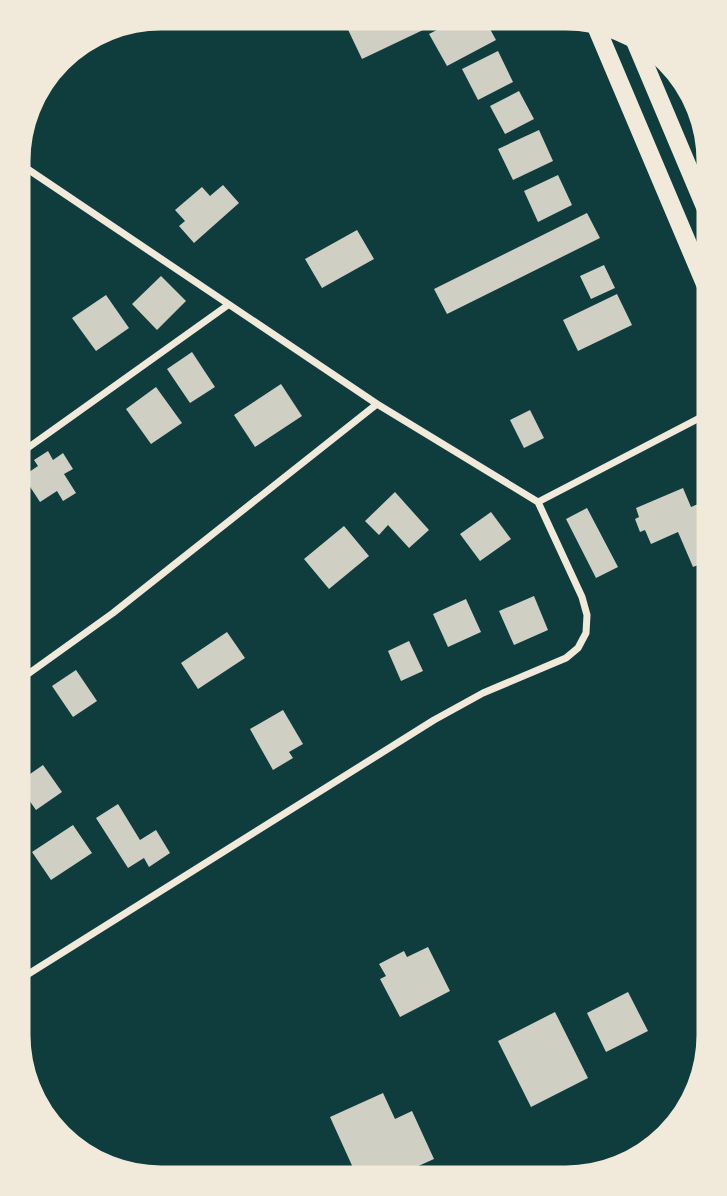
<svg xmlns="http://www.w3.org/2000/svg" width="727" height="1196" font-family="Literata,serif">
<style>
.building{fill:#cfcfc3}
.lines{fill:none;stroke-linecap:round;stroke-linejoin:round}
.service{stroke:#f1e9da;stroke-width:5}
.minor{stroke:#f1e9da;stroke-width:7}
.trunk{stroke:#f1e9da;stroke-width:18}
.rim{fill:none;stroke:#f1e9da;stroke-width:9}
</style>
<rect width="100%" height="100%" fill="#0f3d3e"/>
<!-- building -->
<path class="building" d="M341 15 417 16 423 30 362 59Z
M464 16H483L496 40 447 66 429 34Z
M498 51 513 82 478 100 462 69Z
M519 91 534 119 505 134 490 106Z
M539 130 553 161 513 180 498 149Z
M558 175 572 205 538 222 524 191Z
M223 185 239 203 194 243 179 226 185 221 175 210 202 187 210 196Z
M587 213 600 238 447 314 434 289Z
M357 230 374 259 322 288 305 259Z
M604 265 615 288 591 299 580 276Z
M161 276 186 301 157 330 132 304Z
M617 294 632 325 578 351 563 320Z
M106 295 129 328 96 351 72 318Z
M192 352 215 387 190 403 167 369Z
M281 384 302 416 255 447 234 415Z
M156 387 182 423 151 444 126 409Z
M15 391 27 409 15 418Z
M530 410 544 438 524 448 510 420Z
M48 451 53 460 63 453 73 469 64 474 76 493 63 501 57 491 40 502 23 476 38 466 34 460Z
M683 488 691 507 698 504 713 539V559L693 567 678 532 651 544 645 530 640 532 635 519 639 517 636 508Z
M395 492 429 530 409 548 388 525 379 535 365 521Z
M587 508 618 567 596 578 566 519Z
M491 512 511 539 480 561 460 534Z
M344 526 369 556 329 589 304 559Z
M534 596 548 630 514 645 499 611Z
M466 599 481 632 448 647 433 614Z
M227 632 245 658 198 689 181 663Z
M409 641 423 671 401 681 388 651Z
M76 670 97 701 73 717 52 686Z
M283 710 303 744 289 752 293 758 273 770 250 729Z
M14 728 27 745 14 754Z
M43 765 62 792 36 810 17 783Z
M118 804 140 840 156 830 170 853 149 867 144 858 128 868 96 818Z
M73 825 92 853 51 880 32 852Z
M428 947 450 991 400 1017 380 979 386 976 379 964 404 951 407 957Z
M628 992 648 1031 606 1052 587 1013Z
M555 1012 588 1078 531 1107 498 1041Z
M383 1093 395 1119 412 1111 434 1159 385 1181H359L330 1117Z"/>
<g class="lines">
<!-- service -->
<path class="service" d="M646 1144 649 1150"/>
<!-- minor -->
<path class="minor" d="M15 457 228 305
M538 502 713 411
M14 684 113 613 377 404
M14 983 434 720 483 693 566 658 578 648 586 633 587 615 582 597 538 502 377 404 26 168"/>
<!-- trunk -->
<path class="trunk" d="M592 17 713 303
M632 34 713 226"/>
</g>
<!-- crop -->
<path d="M0 0H727V1196H0ZM161 26H566A135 135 0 0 1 701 161V1035A135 135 0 0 1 566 1170H161A135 135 0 0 1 26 1035V161A135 135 0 0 1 161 26Z" fill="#f1e9da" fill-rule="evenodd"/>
<path class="rim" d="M161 26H566A135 135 0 0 1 701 161V1035A135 135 0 0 1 566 1170H161A135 135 0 0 1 26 1035V161A135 135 0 0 1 161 26Z"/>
</svg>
